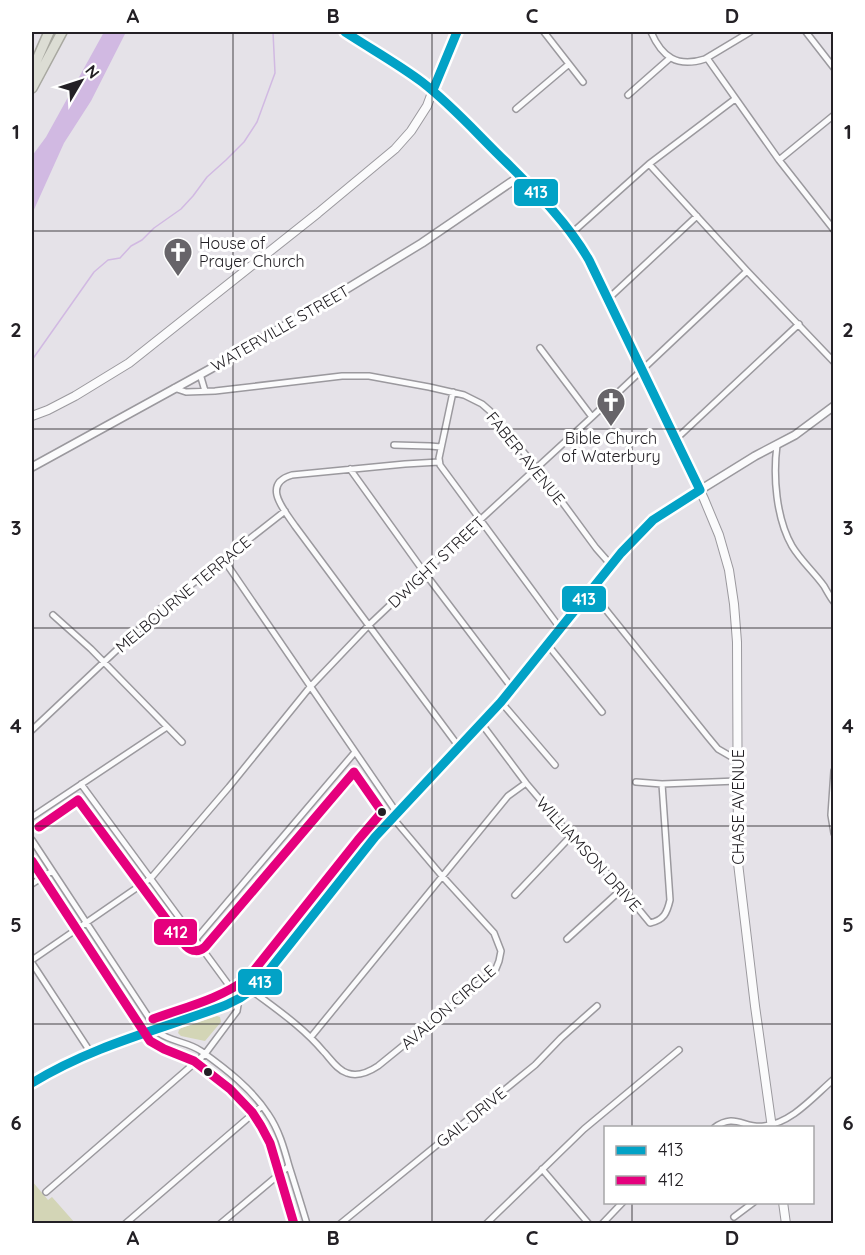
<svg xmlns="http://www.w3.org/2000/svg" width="865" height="1255" font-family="Quicksand,sans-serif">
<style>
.green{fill:#d3d5b6}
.water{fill:#d1b9e2}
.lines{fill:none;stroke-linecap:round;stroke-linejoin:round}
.stream{stroke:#d1b9e2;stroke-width:1.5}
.minor-casing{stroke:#9b999e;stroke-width:8}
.tertiary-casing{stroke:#9b999e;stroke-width:10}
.secondary-casing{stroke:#9b999e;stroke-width:10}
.motorway-casing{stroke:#a8a8a0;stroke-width:12}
.minor{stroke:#fbfbfc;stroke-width:5}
.tertiary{stroke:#fbfbfc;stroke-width:7}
.secondary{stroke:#fbfbfc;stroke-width:8}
.motorway{stroke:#dcddd4;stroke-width:9}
.bus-1-casing{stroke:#fff;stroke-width:14}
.bus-2-casing{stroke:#fff;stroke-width:14}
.bus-1{stroke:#02a2c6;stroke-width:9}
.bus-2{stroke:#e5007d;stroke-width:9}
.grid{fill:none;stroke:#232025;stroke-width:1.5;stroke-opacity:0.55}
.bus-dot{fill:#232025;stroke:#fff;stroke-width:2}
.labels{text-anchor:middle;stroke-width:6;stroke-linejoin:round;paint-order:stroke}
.poi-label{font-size:16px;fill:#232025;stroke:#fff;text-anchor:start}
.street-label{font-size:16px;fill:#232025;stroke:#fff}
.line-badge{stroke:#fff;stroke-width:2}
.badge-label{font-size:16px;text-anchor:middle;font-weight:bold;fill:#fff}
.neatline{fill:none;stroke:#232025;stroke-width:2}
.grid-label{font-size:20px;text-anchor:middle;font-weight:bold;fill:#232025}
</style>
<rect width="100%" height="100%" fill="#e5e2e8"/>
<!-- green -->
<path class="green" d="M217 1016 220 1017 221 1022 205 1041 181 1036 178 1033 179 1030 181 1028Z
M32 1181 48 1200 52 1197 75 1223H32Z"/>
<!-- water -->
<path class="water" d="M104 32H126L91 101 64 143 32 214V156L46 137Z"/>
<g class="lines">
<!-- stream -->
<path class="stream" d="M32 360 94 272 108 260 120 258 131 246 142 240 154 228 181 209 193 196 207 177 226 160 244 142 257 122 275 73 273 32"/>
<!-- minor casing -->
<g class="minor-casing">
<path id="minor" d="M544 32 583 82
M651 32C662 57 677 68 705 59L750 32
M806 32 834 68
M707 58 779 160 834 230
M628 95 670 58
M516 109 569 64
M779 160 834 115
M649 164 747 271 834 362
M573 232 649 164 735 99
M608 299 697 216
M540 348 592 417
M200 374 205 391
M174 388 186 392 215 391 342 376H369L429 387 464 395 482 404 490 411 543 476 596 548 611 565
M453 392 439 458 440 465 560 628
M676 439 799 324
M394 445 430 446 441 447
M777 445C773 476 776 518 792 546 801 561 814 572 824 586 827 591 830 597 834 602
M439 462 405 464 292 475C261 484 284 510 295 526L459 747
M350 469 424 572 512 688
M224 560 397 813
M590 590 708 737 718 749 737 760
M53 615 91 649 182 742
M547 644 602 712
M501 702 555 765
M481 723 526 783 571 836 622 889 650 923C664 920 667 913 670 900L662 784
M32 730 159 610 285 511
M834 771 831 815 834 833
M636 782 662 784 737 781
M32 817 167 727
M32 840 159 1033C172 1042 188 1042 201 1051 226 1069 252 1089 268 1114 279 1130 284 1148 289 1166 295 1185 301 1204 307 1224
M32 884 52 871
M515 895 571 836
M196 939 355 752
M567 939 622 889
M32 960 151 878 229 787 310 687 369 625 480 520 592 417 747 271
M32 963 91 1053
M251 990C276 1009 303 1027 323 1051 330 1058 337 1070 347 1073 358 1077 369 1072 378 1066L495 971 499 961 501 951 494 933 442 876 393 818
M311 1037 508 796 526 783
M714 1128C735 1112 744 1129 764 1126 792 1123 814 1096 834 1079
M542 1169 589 1224
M46 1192 205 1054 237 1011 239 999 81 784
M734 1217 754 1202
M125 1224 262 1106
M220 1224 289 1166
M340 1224 535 1065 561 1038 597 1006
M486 1224 584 1129 679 1050
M602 1224 623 1202"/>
</g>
<!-- tertiary casing -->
<g class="tertiary-casing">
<path id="tertiary" d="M32 467 212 368 312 310 422 243 520 176
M700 490 755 456 795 435 834 406"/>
</g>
<!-- secondary casing -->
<g class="secondary-casing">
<path id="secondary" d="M345 32C374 51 406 68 433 91 459 112 482 138 506 162 538 192 568 220 589 260L704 499 719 535 729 570 734 604 737 642 738 863 755 1006 772 1128
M32 416 48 410 75 396 129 363 318 213 395 149 411 131 427 106 442 66 457 32
M32 1083C90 1044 162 1030 226 1005L240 998 256 987 375 837 501 702 621 553 653 520 700 490
M783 1202 786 1224"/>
</g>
<!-- motorway casing -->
<g class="motorway-casing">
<path id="motorway" d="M32 71 49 32
M32 88 62 32"/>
</g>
<!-- minor -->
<use href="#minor" class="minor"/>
<!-- tertiary -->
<use href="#tertiary" class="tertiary"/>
<!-- secondary -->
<use href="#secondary" class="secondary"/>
<!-- motorway -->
<use href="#motorway" class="motorway"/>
<!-- bus-1 casing -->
<g class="bus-1-casing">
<path id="bus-1" d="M433 90 457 32
M32 1083C94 1045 159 1030 226 1005L240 998 256 987 375 837 501 702 621 553 653 520 700 490 589 260C567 222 537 193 506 162 478 135 453 106 422 82 398 64 371 49 345 32"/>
</g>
<!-- bus-2 casing -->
<g class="bus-2-casing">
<path id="bus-2" d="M39 827 78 800 186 946C192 952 199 952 205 947L354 772 382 812 358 840 248 978C220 999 186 1007 153 1019
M32 861 150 1041 164 1049 194 1061 230 1089 252 1112 261 1126 270 1143 294 1224"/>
</g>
<!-- bus-1 -->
<use href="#bus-1" class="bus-1"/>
<!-- bus-2 -->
<use href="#bus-2" class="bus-2"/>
</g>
<!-- grid -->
<path class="grid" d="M233 32V1224M432 32V1224M632 32V1128M32 231H834M32 429H834M32 628H834M32 826H834M32 1024H834M632 1202V1224"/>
<!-- icons -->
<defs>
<g id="church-pin" transform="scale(1.5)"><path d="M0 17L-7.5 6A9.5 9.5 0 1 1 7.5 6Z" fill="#676469" stroke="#fff"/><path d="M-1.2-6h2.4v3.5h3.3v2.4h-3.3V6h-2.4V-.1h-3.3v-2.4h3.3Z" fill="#fff"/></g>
</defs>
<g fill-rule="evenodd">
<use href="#church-pin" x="178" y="252"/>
<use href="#church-pin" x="611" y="402"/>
</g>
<!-- markers -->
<g class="bus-dot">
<circle cx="382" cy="812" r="5"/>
<circle cx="208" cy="1072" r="5"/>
</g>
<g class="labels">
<!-- poi labels -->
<g class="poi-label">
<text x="199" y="249">House of<tspan x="199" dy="18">Prayer Church</tspan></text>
<text x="611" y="444" text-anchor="middle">Bible Church<tspan x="611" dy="18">of Waterbury</tspan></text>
</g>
<!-- street labels -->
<g class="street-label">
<text transform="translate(280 328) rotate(-30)" y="6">WATERVILLE STREET</text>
<text transform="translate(526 458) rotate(51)" y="6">FABER AVENUE</text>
<text transform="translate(436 562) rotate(-43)" y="6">DWIGHT STREET</text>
<text transform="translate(183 594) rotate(-40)" y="6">MELBOURNE TERRACE</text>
<text transform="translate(738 807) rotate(-90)" y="6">CHASE AVENUE</text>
<text transform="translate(589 854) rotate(48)" y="6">WILLIAMSON DRIVE</text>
<text transform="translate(448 1007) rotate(-41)" y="6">AVALON CIRCLE</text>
<text transform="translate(471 1117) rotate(-39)" y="6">GAIL DRIVE</text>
</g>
</g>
<g class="line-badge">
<rect x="513" y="178" width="46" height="29" rx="6" fill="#02a2c6"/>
<rect x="561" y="585" width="46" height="28" rx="6" fill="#02a2c6"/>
<rect x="153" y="918" width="45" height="28" rx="6" fill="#e5007d"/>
<rect x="237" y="968" width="46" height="28" rx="6" fill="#02a2c6"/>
</g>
<g class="badge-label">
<text x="536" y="198">413</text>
<text x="584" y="605">413</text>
<text x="176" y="938">412</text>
<text x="260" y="988">413</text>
</g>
<!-- border -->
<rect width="865" height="1255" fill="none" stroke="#ffffff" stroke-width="66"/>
<!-- legend -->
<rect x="604" y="1126" width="210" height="78" fill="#ffffff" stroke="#a7a6a8" stroke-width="1.5"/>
<rect x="616" y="1146" width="30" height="9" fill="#02a2c6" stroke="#a7a6a8" stroke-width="1.5"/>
<text x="658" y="1156" font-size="18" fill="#232025">413</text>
<rect x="616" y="1176" width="30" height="9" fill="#e5007d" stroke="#a7a6a8" stroke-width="1.5"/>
<text x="658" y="1186" font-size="18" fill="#232025">412</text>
<!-- north arrow -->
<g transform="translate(81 81) rotate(51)" stroke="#ffffff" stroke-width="4.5" paint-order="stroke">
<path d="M0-4.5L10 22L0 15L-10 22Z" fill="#232025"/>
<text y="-9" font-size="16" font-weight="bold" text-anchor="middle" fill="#232025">N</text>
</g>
<rect x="33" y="33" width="799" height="1189" class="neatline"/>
<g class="grid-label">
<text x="133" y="23">A</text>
<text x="333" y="23">B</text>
<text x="532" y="23">C</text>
<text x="732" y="23">D</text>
<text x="16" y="139">1</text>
<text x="848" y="139">1</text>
<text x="16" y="337">2</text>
<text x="848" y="337">2</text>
<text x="16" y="535">3</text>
<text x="848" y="535">3</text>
<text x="16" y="733">4</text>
<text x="848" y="733">4</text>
<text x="16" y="932">5</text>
<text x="848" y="932">5</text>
<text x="16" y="1130">6</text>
<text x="848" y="1130">6</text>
<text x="133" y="1245">A</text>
<text x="333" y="1245">B</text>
<text x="532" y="1245">C</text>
<text x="732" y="1245">D</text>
</g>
</svg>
